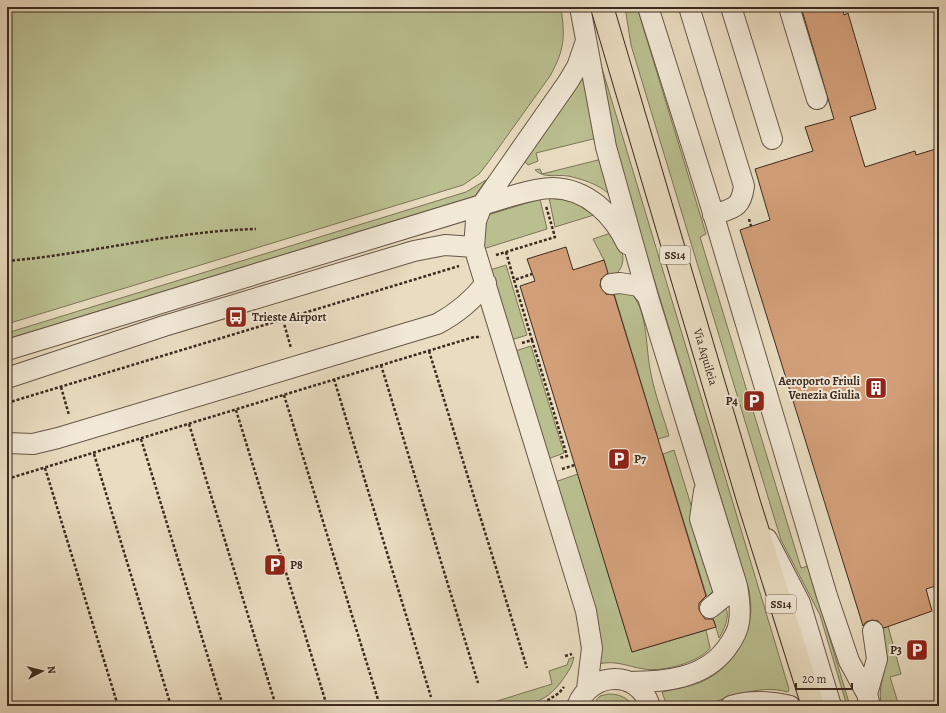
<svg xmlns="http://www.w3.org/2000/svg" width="946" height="713" font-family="Alegreya,serif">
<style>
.green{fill:#babf90;stroke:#7c7458}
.building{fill:#d29f79;stroke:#3d2a1f}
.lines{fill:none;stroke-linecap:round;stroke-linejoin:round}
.minor-casing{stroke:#685647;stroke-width:22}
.major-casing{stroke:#3d2a1f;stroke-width:24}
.path{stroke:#3d2a1f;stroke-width:2.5;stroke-dasharray:3 2;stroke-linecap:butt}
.minor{stroke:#f1e8d6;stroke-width:20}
.major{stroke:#e9dcc0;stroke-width:22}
.labels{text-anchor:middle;stroke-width:4;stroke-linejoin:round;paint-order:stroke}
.shield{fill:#f1e8d6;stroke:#736356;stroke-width:1}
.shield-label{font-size:11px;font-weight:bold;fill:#3d2a1f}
.poi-label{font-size:12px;font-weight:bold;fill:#3d2a1f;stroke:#f1e8d6;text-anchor:start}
.street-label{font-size:12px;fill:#3d2a1f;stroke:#f1e8d6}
</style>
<rect width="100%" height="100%" fill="#e9dcc0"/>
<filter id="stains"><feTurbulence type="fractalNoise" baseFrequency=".005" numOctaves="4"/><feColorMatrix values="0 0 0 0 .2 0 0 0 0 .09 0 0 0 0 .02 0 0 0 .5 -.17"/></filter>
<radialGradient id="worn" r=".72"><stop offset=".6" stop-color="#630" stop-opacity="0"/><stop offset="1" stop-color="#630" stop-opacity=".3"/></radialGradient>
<!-- green -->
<path class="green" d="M7 7H561C565 37 565 49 550 76L487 164 479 174 463 185 7 324Z
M625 7H637L706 234 700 237 801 568 808 566 850 706H847L820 615 781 540 631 45Z
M598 55 789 689 788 692C757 683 727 700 698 706 688 708 677 706 667 706L662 692C675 689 689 687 701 682 727 671 746 645 750 618 752 609 750 599 749 590L615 151Z
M581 76 584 77 597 138 536 153 538 161 528 165 523 160Z
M602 159 609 194C598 184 582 179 568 176 555 174 545 179 535 170L540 169 542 174Z
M486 180 475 196 7 339V333L466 192Z
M549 198 574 201 597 214 555 227Z
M540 199 547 229 483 249 487 216 491 214Z
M614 232C620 245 629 260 617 273L608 276 604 260 593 239Z
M506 265 527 335 508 341 490 270Z
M613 290 631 292C649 315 645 347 651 374 655 395 663 415 669 436L658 439Z
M531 346 564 453 548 459 555 482 578 474 632 652 706 630 710 648C698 663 663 672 644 669 625 666 617 660 598 664L512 352Z
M674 450 713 576V591L707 597 663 454Z
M726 608C730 617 724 630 719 638L711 611Z
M888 626 901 674 890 677 899 706H882C877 691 884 678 885 663 886 653 880 640 878 629Z
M574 657C572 668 567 673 561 682 539 711 514 706 481 706L552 684 549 671 567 665 569 659Z
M608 694C619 694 627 697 633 706H591L600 696Z"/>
<!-- building -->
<path class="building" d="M801 7H842L844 15 848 13 876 109 850 117 865 167 915 151 916 155 939 148V585L926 589 932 611 884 628 878 621 872 620 866 622 863 626 740 230 770 220 755 169 813 151 805 127 834 119Z
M566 247 573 270 604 260 608 273 601 279 600 286 606 294 614 295 706 596 699 603V610L705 619H713L716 627 632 652 520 286 535 281 527 259Z"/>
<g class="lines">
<!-- minor casing -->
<g class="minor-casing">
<path id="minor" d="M580 7 606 147 648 297 737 586C739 597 741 610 739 622 738 632 732 641 726 649 703 679 664 682 629 682
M648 7 710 203 827 596 849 661 867 694 870 706
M689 7 744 186C741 209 733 208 713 215
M731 7 772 139
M789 7 817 99
M586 41 577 67 568 82 482 205 476 221 474 247 586 611 592 648 587 689
M611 284 620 283 639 286 648 297
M7 350 508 197C522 193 538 188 553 188 587 189 613 214 627 244
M7 378 164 326 414 251 445 245 474 247
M7 443 33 444 58 438 437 324C458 313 472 301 486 283
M704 491 700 519 725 596 710 608
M767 539 800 603 831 706
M867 694 877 659 873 631
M577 706C591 671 638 669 650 706
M731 706C751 700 770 701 790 706"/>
</g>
<!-- major casing -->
<g class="major-casing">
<g id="major">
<path id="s1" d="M602 7 749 503 813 706"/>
</g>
</g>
<!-- path -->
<path class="path" d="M749 219 751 226
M506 252 514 280
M496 255 555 237 546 206
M7 261C91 254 173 231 256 229
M283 320 291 348
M532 340 567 456 559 458
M522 343 532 340 514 280 532 274
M429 351 527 668
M381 365 478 683
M334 379 431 697
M61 387 69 415
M284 395 380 706
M7 403 459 266
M236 410 327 706
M189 424 276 706
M141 439 223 706
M94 454 171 706
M45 468 118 706
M562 469 575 465
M7 479 474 337H481
M565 656 572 654
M539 706 559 693 564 687"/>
<!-- minor -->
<use href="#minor" class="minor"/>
<!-- major -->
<use href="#major" class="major"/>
</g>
<!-- icons -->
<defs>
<g id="bus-square" transform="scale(1.15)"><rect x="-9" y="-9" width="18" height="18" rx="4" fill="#8f2418" stroke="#f1e8d6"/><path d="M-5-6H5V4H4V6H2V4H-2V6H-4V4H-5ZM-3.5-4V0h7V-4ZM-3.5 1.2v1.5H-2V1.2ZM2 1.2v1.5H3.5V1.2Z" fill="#fff"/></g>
<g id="building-square" transform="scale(1.15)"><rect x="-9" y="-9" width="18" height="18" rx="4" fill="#8f2418" stroke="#f1e8d6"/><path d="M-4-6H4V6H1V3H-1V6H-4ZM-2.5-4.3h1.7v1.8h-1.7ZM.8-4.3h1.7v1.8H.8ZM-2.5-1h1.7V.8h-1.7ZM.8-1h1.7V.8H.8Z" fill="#fff"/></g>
<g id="parking-square" transform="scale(1.15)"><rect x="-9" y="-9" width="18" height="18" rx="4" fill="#8f2418" stroke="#f1e8d6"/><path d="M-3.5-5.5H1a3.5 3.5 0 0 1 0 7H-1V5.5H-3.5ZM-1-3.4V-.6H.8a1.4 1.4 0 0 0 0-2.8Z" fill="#fff"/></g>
</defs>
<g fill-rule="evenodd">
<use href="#bus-square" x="236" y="317"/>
<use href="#building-square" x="876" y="388"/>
<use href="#parking-square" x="754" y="401"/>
<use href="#parking-square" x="619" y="459"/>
<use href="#parking-square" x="275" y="565"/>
<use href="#parking-square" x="917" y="650"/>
</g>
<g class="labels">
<!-- shield labels -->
<g class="shield">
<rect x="660" y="246" width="30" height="18" rx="3"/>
<rect x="766" y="595" width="30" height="18" rx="3"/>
</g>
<g class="shield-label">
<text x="675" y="259">SS14</text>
<text x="781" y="608">SS14</text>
</g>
<!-- poi labels -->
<g class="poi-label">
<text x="252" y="321">Trieste Airport</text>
<text x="860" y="385" text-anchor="end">Aeroporto Friuli<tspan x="860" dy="14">Venezia Giulia</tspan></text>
<text x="738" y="405" text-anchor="end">P4</text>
<text x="634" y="463">P7</text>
<text x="290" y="569">P8</text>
<text x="902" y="654" text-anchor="end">P3</text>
</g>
<!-- street labels -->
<g class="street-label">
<text dy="4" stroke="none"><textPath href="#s1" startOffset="365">Via Aquileia</textPath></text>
</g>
</g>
<!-- margin -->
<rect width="946" height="713" fill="none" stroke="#e9dcc0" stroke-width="24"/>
<rect x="8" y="8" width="930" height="697" fill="none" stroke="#3d2a1f" stroke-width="2"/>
<rect x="12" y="12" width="922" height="689" fill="none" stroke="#3d2a1f"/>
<!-- north arrow -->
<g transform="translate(42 671) rotate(83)" stroke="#f1e8d6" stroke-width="3" paint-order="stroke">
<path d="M0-3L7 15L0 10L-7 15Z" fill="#3d2a1f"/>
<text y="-6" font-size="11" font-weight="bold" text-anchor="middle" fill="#3d2a1f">N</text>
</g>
<!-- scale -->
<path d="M796 683v6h56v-6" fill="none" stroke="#3d2a1f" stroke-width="2"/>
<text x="802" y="683" font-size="12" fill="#3d2a1f" stroke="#f1e8d6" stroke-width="3" paint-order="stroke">20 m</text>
<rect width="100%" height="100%" filter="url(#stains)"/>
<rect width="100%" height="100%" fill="url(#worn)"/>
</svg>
